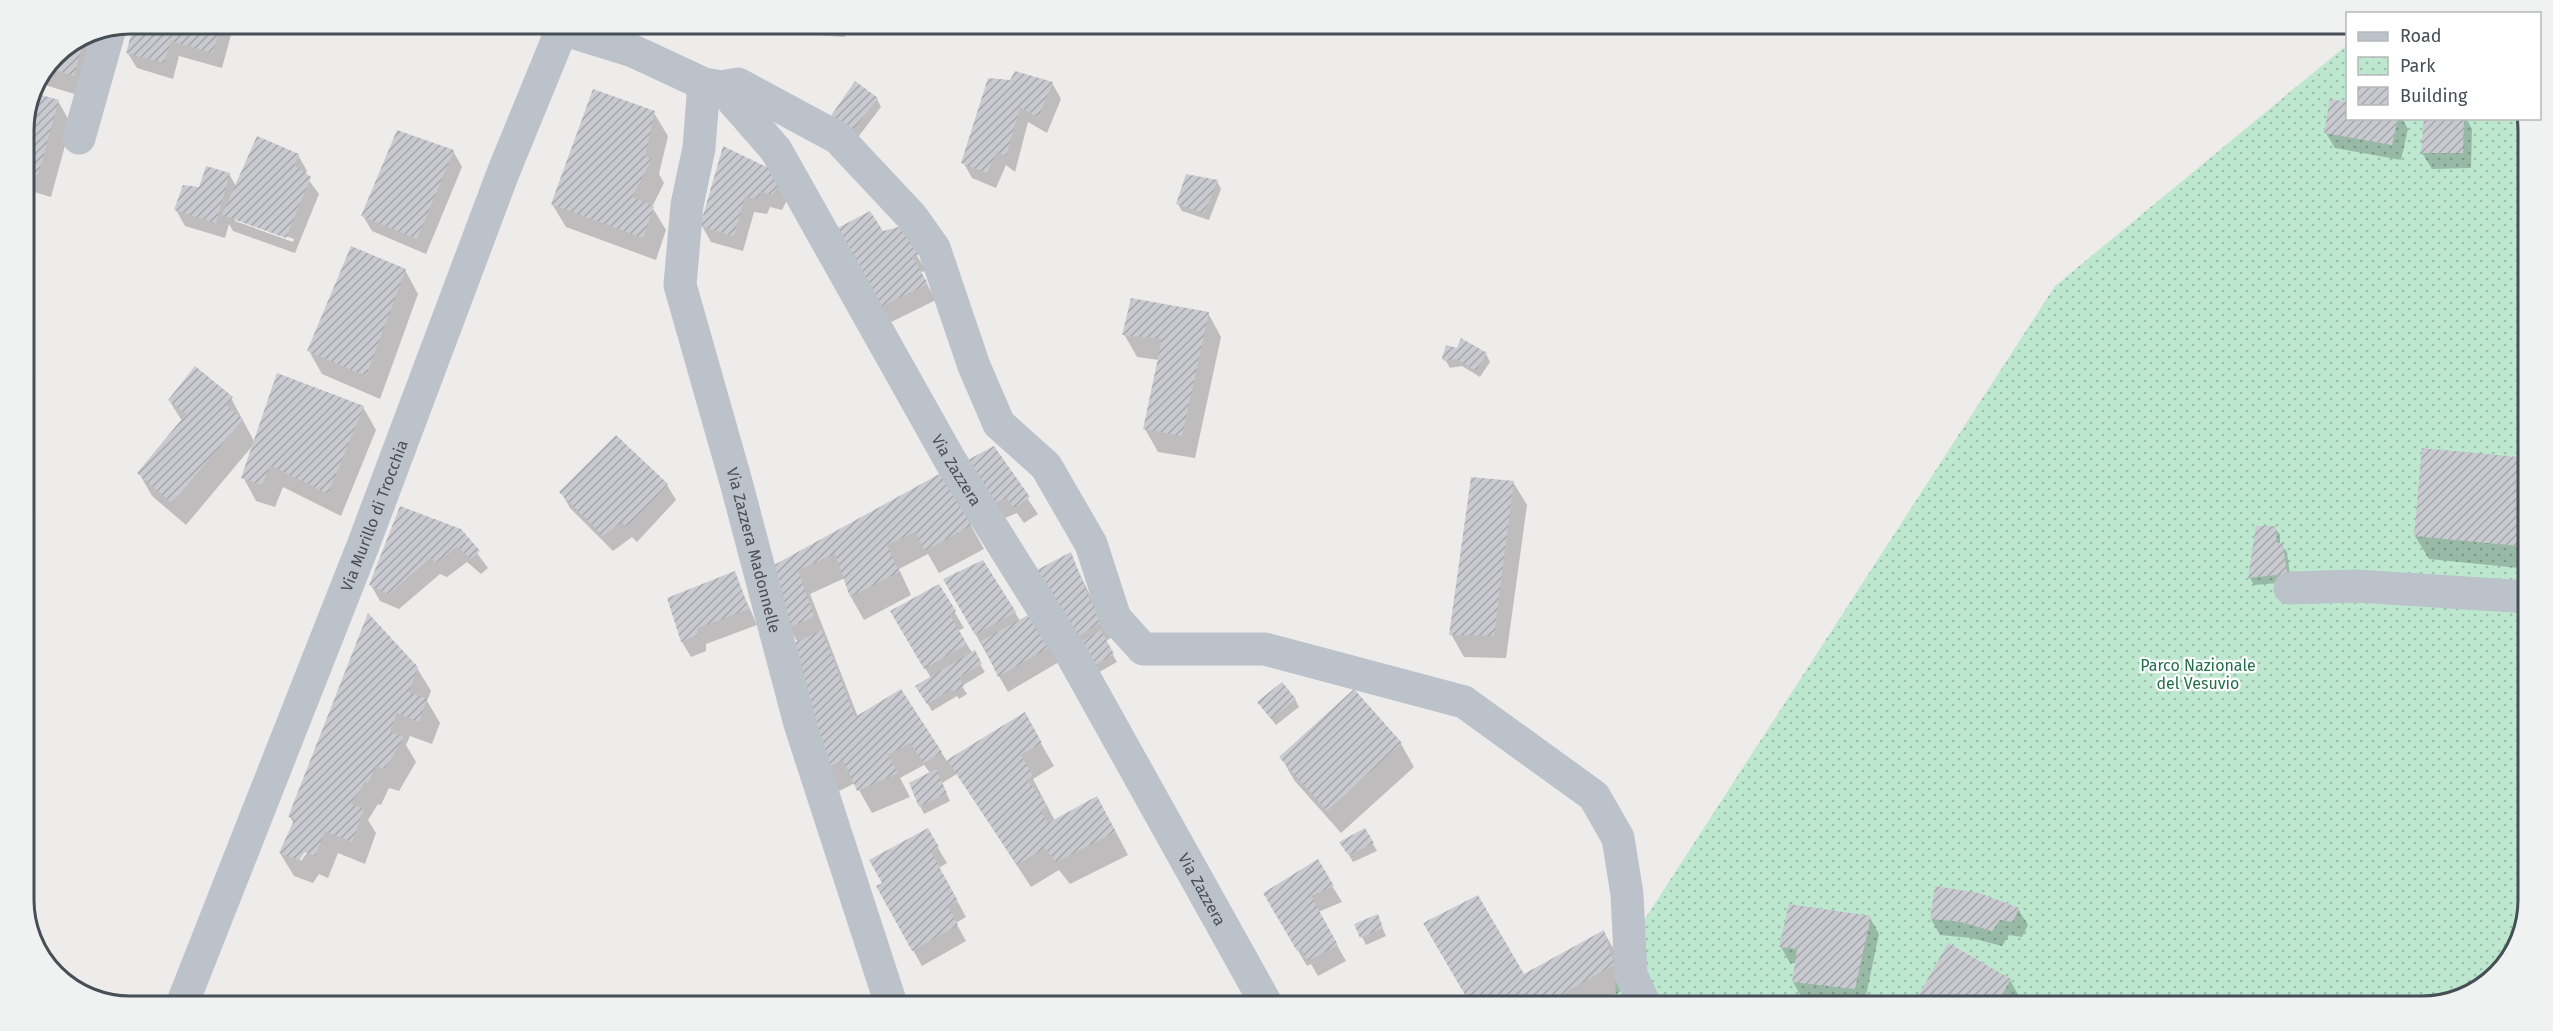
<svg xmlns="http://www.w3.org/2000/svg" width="2553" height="1031" font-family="'Fira Sans',sans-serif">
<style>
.park{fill:url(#park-dots)}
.shadow{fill:#0003;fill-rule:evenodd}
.building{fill:url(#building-hatch)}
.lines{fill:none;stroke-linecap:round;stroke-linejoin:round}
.minor{stroke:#bbc2c9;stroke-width:33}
.tertiary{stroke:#bbc2c9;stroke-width:33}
.labels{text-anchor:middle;stroke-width:4.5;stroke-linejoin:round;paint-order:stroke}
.street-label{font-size:16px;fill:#464e56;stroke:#fff}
.park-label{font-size:16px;fill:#206e4a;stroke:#fff}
.rim{fill:none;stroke:#464e56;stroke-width:3}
</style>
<defs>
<pattern id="park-dots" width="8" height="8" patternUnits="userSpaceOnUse" patternTransform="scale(1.5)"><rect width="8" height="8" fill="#bde8cf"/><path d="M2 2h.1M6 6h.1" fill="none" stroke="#9bbeab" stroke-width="1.8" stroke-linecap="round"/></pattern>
<pattern id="building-hatch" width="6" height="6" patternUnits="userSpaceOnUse" patternTransform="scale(1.5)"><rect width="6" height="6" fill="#c9cad0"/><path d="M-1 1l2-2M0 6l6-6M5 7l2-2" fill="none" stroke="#a5a6ac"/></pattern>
</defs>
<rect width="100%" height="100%" fill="#eeebeb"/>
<!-- park -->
<path class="park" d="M2347 45 2348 118 2527 119 2529 124V900L2521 941 2482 989 2423 1007H1616L1615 965 2055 286Z"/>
<!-- shadow -->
<path class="shadow" d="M135 24H234L222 68 179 56 173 79 137 68 127 52Z
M740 24H846L845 37 743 30Z
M106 29 87 98 42 84 55 55 90 32Z
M989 79 1052 83 1061 99 1047 133 1028 122 1015 172 1006 165 996 188 972 178 963 162Z
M37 96 58 101 71 124 51 197 24 189V124Z
M877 99 881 107 852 145 832 130Z
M654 113 668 136 659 174 664 183 652 207 666 230 656 260 566 227 552 204Z
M2348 118H2402L2408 129 2401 160 2335 148 2326 133Z
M2425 118H2466L2472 129 2471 168 2432 169 2422 153Z
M2518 118H2527L2529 132 2525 131Z
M724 148 791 192 782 210 770 207 767 214 754 212 743 251 711 242 702 226Z
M453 151 462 167 426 254 372 231 363 216Z
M298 155 307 171 305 175 319 194 295 253 233 231 229 224 225 238 185 226 176 210 200 189 229 174 236 186ZM235 218 294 239 293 242 235 221Z
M1217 181 1221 189 1209 220 1182 211 1178 204Z
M901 228 926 271 920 272 936 300 883 326 874 310 882 233Z
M405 270 418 294 380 399 322 374 309 351Z
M1208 313 1221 337 1195 458 1158 452 1145 429 1159 360 1137 357 1124 334Z
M1486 354 1490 362 1480 377 1462 366 1450 368 1444 358Z
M231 398 255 443 363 407 376 430 341 516 283 487 275 507 256 501 243 477 254 444 186 525 152 496 139 473 182 421 169 400Z
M993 448 1038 514 1024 523 1017 513 998 521 964 463Z
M2529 460V569L2429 559 2415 536Z
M942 474 984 549 939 573 928 554 899 569 911 595 864 620 851 597 845 578 810 594 858 717 941 752 947 761 1024 714 1054 766 1033 779 1055 821H1110L1128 855 1070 884 1059 870 1031 887 957 774 942 783 950 801 924 814 920 806 931 774 924 765 900 778 910 797 872 813 855 783 839 791 826 768 798 643 789 627 767 570Z
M1513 482 1527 505 1506 658 1464 657 1451 634Z
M667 485 676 500 637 542 632 537 613 551 570 508 561 492Z
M2258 527 2275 528 2280 535V544L2287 552 2291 582 2254 585 2250 578Z
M460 530 488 568 481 574 467 562 447 577 440 574 399 609 380 601 371 585Z
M1070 554 1111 638 1105 641 1117 662 1094 675 1077 646Z
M734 573 757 625 706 644V651L691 657 682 642 669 598Z
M945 580 1015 612 1020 621 1032 615 1059 662 1008 692Z
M939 586 964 628 958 631 985 672 962 686 967 694 959 699 957 696 932 711 917 686 931 678 892 612Z
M417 668 431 691 427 701 440 723 432 744 410 736 406 745 416 762 399 791 389 788 381 805 378 804 368 820 376 833 365 864 338 853 328 878 319 874 313 883 294 876 280 853 294 824 290 817ZM311 847 301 861 300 860 302 853Z
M1295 699 1299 707 1276 725 1259 703Z
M1401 744 1414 767 1341 833 1294 780 1281 757Z
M927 830 947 863 939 868 966 917 956 923 966 941 922 966 878 887 884 883Z
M1365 830 1377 851 1353 862 1346 850Z
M1317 861 1342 902 1318 912 1346 961 1318 976 1311 964 1307 966 1265 894Z
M2018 909 2028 925 2022 937 2009 935 2002 946 1971 938 1940 935 1931 919Z
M1377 916 1386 936 1366 945 1356 925Z
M1870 918 1879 934 1864 1005 1802 998 1793 982 1796 963H1790L1781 947Z
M1604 932 1617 955 1626 988 1593 1007H1473Z
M2010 980 2019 996 2013 1007H1914Z"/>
<!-- building -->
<path class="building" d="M134 24H221L213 53 171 41 164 63 126 53Z
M85 36 74 76 49 68 55 55Z
M1015 71 1053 82 1038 118 1020 107 1006 157 997 151 987 173 961 163 988 78 1010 80Z
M855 81 878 98 847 138 826 123Z
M593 89 655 111 645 156 652 159 632 197 654 206 643 238 551 204Z
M38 94 59 100 38 175 24 171V124Z
M2330 99 2348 102V118H2398L2392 145 2324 133Z
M2424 118H2464L2463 153H2421Z
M397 130 454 150 417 239 361 216Z
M257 136 299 154 294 165 311 177 286 238 222 215Z
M723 146 783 175 773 195 761 192 758 199 745 197 734 236 700 226Z
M206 166 230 173 216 223 174 210 183 185 199 187Z
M1186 174 1218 180 1204 213 1176 204Z
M870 211 883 231 902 226 919 255 912 256 928 284 872 311 834 230Z
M351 246 406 269 366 376 307 351Z
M1131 298 1209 312 1182 436 1143 429 1162 339 1122 335Z
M1461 338 1487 353 1476 371 1457 359 1444 361 1442 358 1446 345 1457 348Z
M195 366 233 397 226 405 243 419 172 503 137 473 186 414 168 400Z
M277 373 364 406 328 494 270 465 262 485 241 478Z
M616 435 668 484 627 527 622 522 603 536 559 492Z
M994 446 1030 497 1014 508 1007 498 988 506 962 463Z
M2422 448 2529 458V547L2414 536Z
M943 472 972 525 925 551 915 532 887 545 899 572 850 597 835 554 798 570 814 617 787 628 765 570Z
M1471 477 1514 481 1494 636 1449 635Z
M400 506 461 529 480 551 471 559 457 547 437 562 430 558 389 594 369 585Z
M2256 526H2276L2277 543H2283L2287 574 2248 578Z
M1071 552 1090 600 1103 621 1072 640 1031 573Z
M983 560 1016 612 975 635 943 579Z
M735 571 749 609 698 628 697 635 681 642 667 598Z
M939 584 956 611 950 615 967 644 924 669 890 611Z
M368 613 418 667 409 692 427 699 419 722 397 713 390 732 404 737 385 769 376 766 368 783 365 782 351 804 364 809 352 842 325 831 315 856 305 852 299 860 279 853 295 818 288 817Z
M1032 613 1051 646 998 677 981 641Z
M822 630 855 717 901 689 942 752 924 763 910 743 888 755 898 773 857 791 843 760 825 769 788 646Z
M1101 630 1114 654 1088 669 1075 645Z
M975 650 982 664 959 677 964 686 954 692 952 689 927 704 915 686Z
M1282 682 1296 699 1271 719 1257 702Z
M1354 689 1402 743 1327 811 1279 757Z
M1025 712 1042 743 1021 755 1033 775 1027 780 1047 805 1040 811 1048 823 1097 796 1116 832 1056 862 1045 848 1017 865 947 760Z
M936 769 947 793 919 807 909 783Z
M928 828 939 847 931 852 958 901 948 906 958 925 912 951 876 886 882 883 869 860Z
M1365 828 1374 843 1348 855 1339 842Z
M1318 859 1334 886 1311 896 1338 945 1308 961 1301 949 1297 951 1263 893Z
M1935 886 1979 893 2019 908 2013 922 2000 920 1992 931 1961 922 1930 919Z
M1478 895 1524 974 1604 930 1614 965 1539 1007H1472L1423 923Z
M1789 904 1871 916 1855 989 1792 982 1797 949 1779 947Z
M1378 914 1383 928 1360 938 1354 924Z
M1948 943 2011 979 1995 1007H1912Z"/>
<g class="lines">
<!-- minor -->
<g class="minor">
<path id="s1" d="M562 29 633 51 704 84 721 87 776 150 950 460 1073 657 1268 1007"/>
<path id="s2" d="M704 84 699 148 687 205 680 285 736 482 800 724 892 1007"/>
<path d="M721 87 738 84 838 138 912 217 934 248 974 366 999 424 1046 466 1091 544 1115 618 1143 649H1265L1464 702 1594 796 1618 838 1627 894 1631 975 1646 1007"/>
<path d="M79 138 110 28"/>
<path d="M2290 588 2357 586 2529 597"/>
</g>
<!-- tertiary -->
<path class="tertiary" id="s3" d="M181 1007 364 543 503 173 564 24"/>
</g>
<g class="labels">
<!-- street labels -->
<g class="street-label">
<text dy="6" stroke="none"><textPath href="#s1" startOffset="621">Via Zazzera</textPath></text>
<text dy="6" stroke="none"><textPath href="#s3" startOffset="528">Via Murillo di Trocchia</textPath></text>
<text dy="6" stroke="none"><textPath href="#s2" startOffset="478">Via Zazzera Madonnelle</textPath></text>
<text dy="6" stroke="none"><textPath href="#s1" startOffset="1107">Via Zazzera</textPath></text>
</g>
<!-- park labels -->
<g class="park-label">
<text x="2198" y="671">Parco Nazionale<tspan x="2198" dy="18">del Vesuvio</tspan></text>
</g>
</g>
<!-- crop -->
<path d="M0 0H2553V1031H0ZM130 34H2422A96 96 0 0 1 2518 130V900A96 96 0 0 1 2422 996H130A96 96 0 0 1 34 900V130A96 96 0 0 1 130 34Z" fill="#f0f1f1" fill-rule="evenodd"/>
<path class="rim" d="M130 34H2422A96 96 0 0 1 2518 130V900A96 96 0 0 1 2422 996H130A96 96 0 0 1 34 900V130A96 96 0 0 1 130 34Z"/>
<!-- legend -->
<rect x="2346" y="12" width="195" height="108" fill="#ffffff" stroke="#b5b8bb" stroke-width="1.5"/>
<rect x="2358" y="32" width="30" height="9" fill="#bbc2c9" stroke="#b5b8bb" stroke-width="1.5"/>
<text x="2400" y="42" font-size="18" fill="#464e56">Road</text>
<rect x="2358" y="57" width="30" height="18" fill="url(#park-dots)" stroke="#b5b8bb" stroke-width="1.5"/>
<text x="2400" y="72" font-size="18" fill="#464e56">Park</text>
<rect x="2358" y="87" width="30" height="18" fill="url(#building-hatch)" stroke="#b5b8bb" stroke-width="1.5"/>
<text x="2400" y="102" font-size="18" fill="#464e56">Building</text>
</svg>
